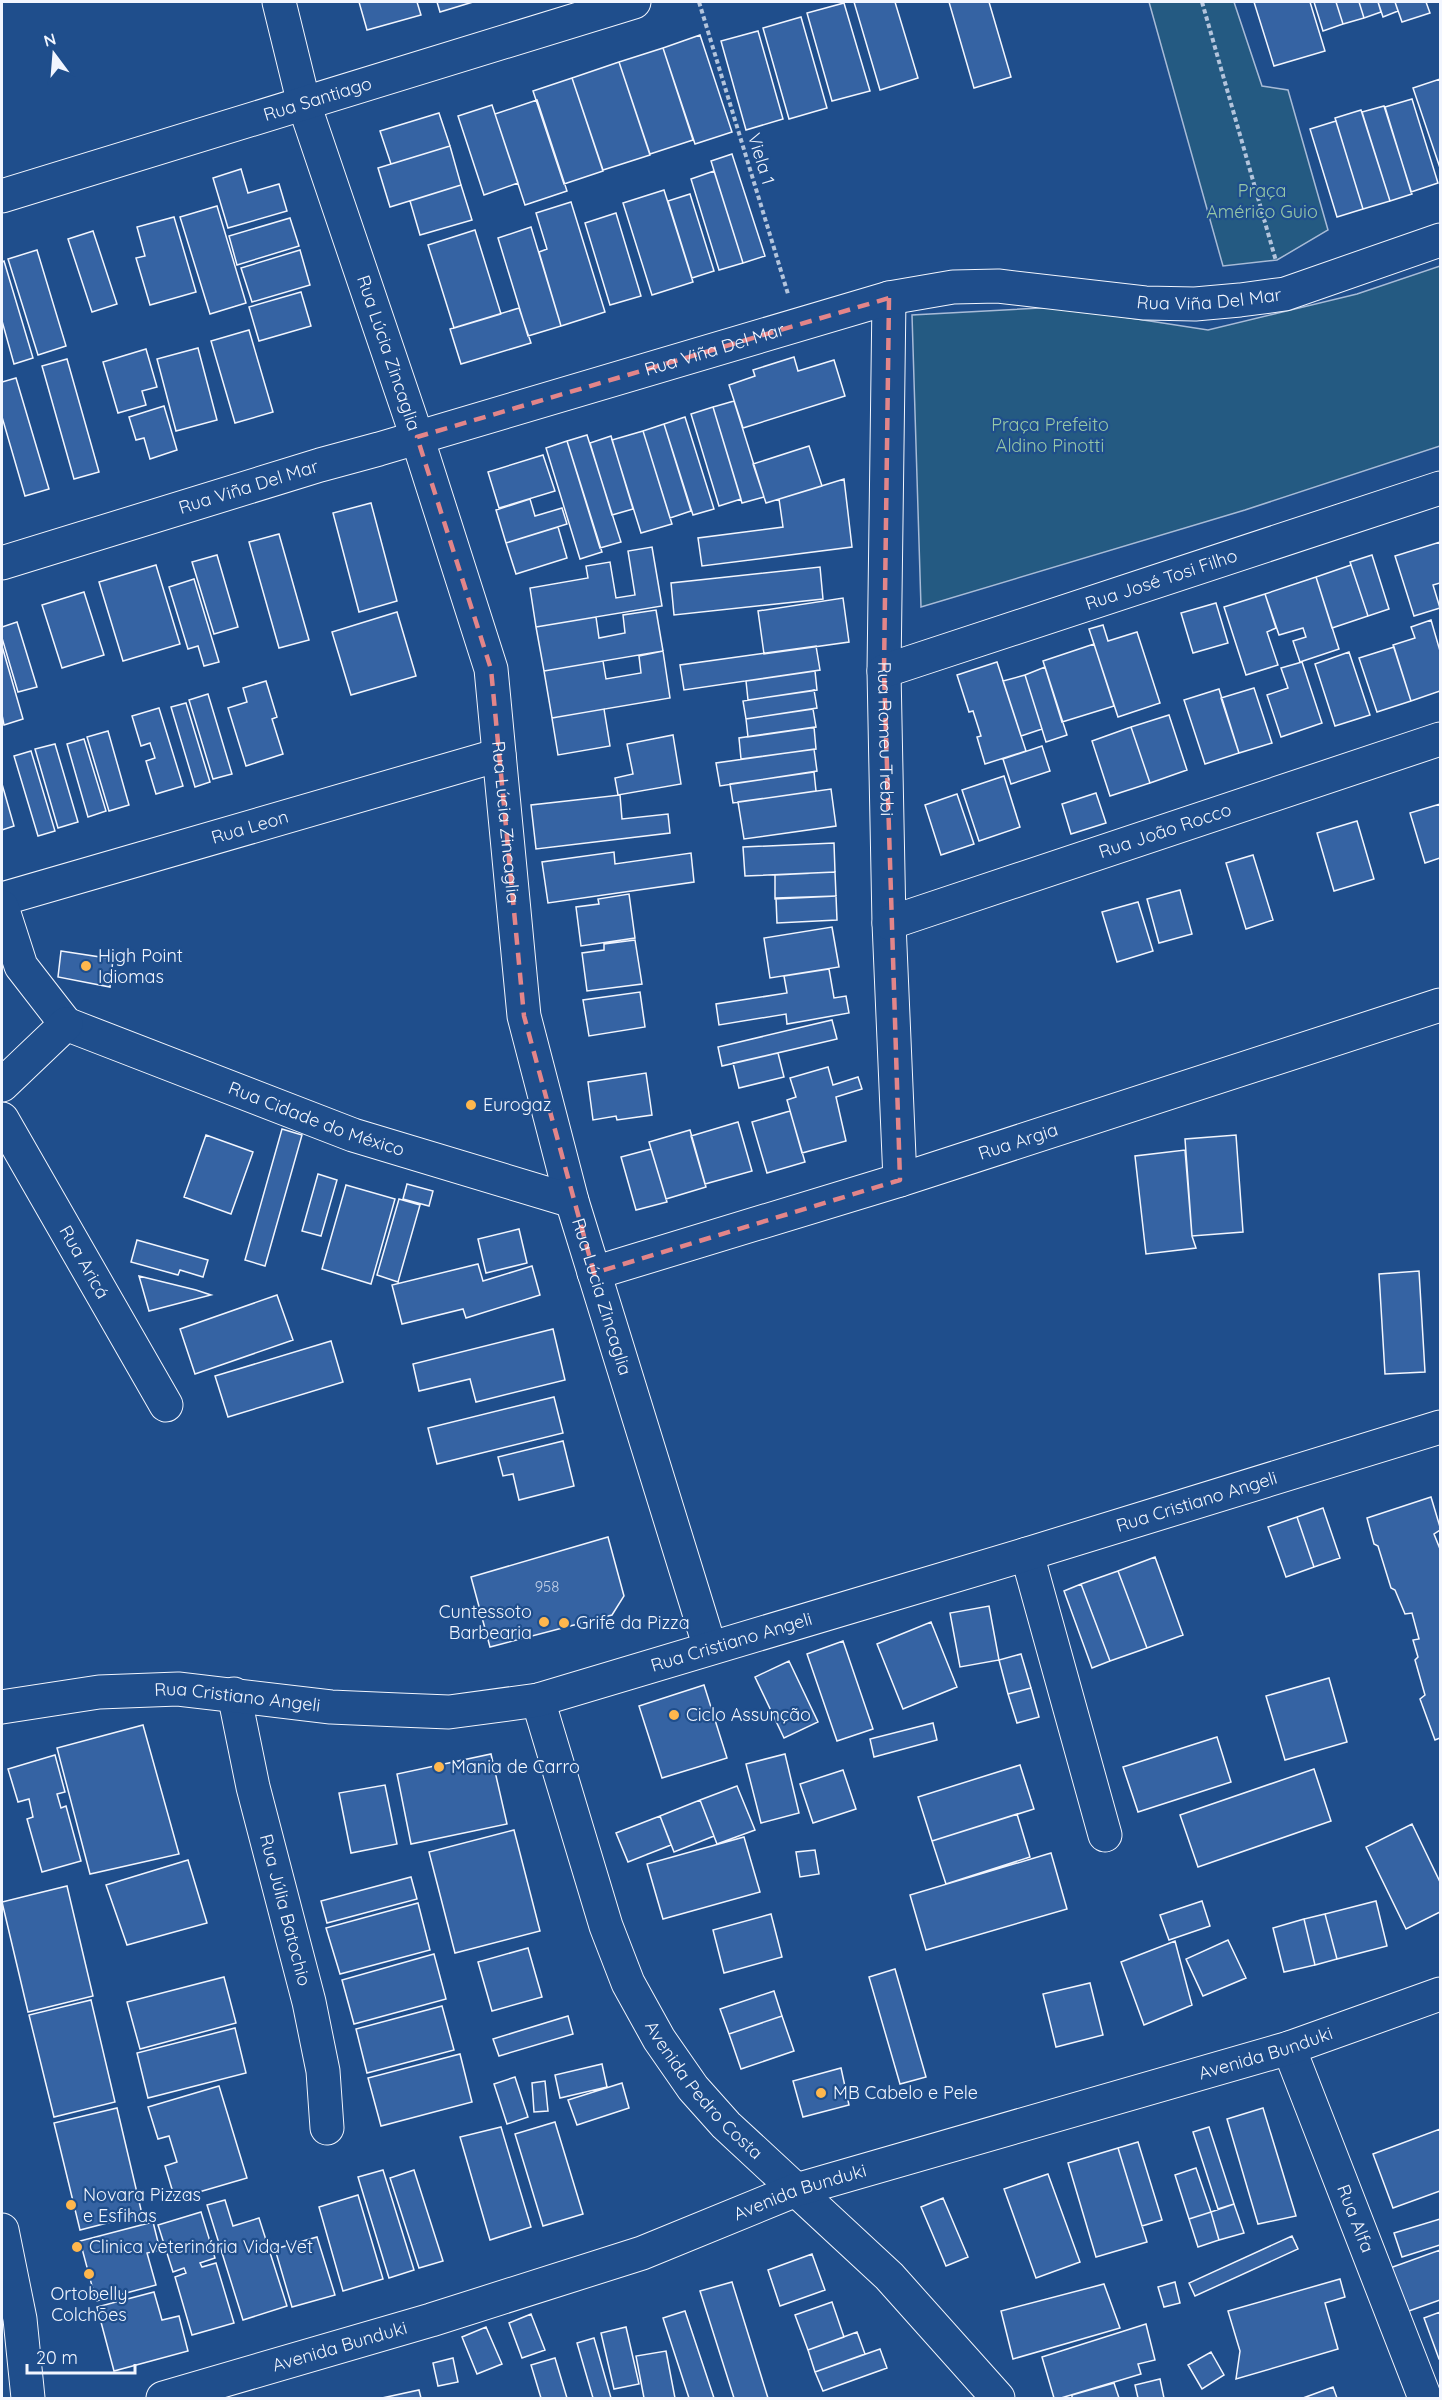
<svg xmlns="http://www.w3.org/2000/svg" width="1442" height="2400" font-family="Quicksand,sans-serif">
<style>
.green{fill:#245a82;stroke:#a8bbd7;stroke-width:1.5}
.building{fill:#3563a3;stroke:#f2f6ff;stroke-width:1.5}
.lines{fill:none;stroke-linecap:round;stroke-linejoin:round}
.minor-casing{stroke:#f2f6ff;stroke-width:35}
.major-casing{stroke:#f2f6ff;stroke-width:35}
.path{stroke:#b3c4dc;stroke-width:4;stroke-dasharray:4.5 3;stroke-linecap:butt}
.minor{stroke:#1f4e8c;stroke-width:33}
.major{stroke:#1f4e8c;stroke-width:33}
.marked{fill:none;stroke:#e38589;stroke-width:4.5;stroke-dasharray:12 8;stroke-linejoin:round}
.poi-dot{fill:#ffb74d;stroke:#1f4e8c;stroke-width:2}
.labels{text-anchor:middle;stroke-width:4.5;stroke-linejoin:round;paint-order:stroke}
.number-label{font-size:15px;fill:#c3d1e8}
.street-label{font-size:18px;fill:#f2f6ff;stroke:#1f4e8c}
.park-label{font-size:18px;fill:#97c8a6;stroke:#1f4e8c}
.poi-label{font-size:18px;fill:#f2f6ff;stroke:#1f4e8c;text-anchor:start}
</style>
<rect width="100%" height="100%" fill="#1f4e8c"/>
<!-- green -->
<path class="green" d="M1149 2H1234L1262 86 1288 90 1328 230 1277 260 1223 266Z
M1440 266V446L1245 510 921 607 912 315 1059 307 1208 330 1357 294Z"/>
<!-- building -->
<path class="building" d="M359 2H417L421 15 367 30Z
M437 2H473L440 12Z
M854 2H895L918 78 880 90Z
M949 2H989L1011 77 974 88Z
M1254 2H1310L1325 51 1274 66Z
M1314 2H1336L1343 24 1323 31Z
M1336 2H1359L1364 18 1343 24Z
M1359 2H1378L1381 12 1364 18Z
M1378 2H1395L1398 11 1383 17Z
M1395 2H1426L1430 13 1402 22Z
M844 3 870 91 832 101 807 13Z
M801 17 827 108 789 119 763 28Z
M758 31 783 119 746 130 721 41Z
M700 35 732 132 695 144 663 48Z
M663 48 693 140 650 154 619 62Z
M619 62 650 155 603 170 572 78Z
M572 78 603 171 564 184 533 91Z
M1440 79V168L1413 88Z
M1412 99 1438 183 1411 192 1385 107Z
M537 100 567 191 525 205 495 114Z
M492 105 518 183 484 195 458 116Z
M1384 106 1412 194 1390 201 1362 112Z
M1361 110 1390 201 1363 209 1335 118Z
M439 113 450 146 391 164 380 131Z
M1336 121 1363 209 1337 217 1310 129Z
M450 146 461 185 390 207 378 168Z
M732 154 765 256 743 263 711 161Z
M241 169 248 193 279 184 287 211 228 228 213 178Z
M714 171 743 263 719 270 691 179Z
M461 185 472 220 420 235 410 201Z
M664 190 693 282 652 295 623 203Z
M690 194 714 271 692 278 668 201Z
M571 202 605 312 561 326 539 252 547 249 536 213Z
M217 206 246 303 210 314 180 217Z
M616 213 641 296 610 305 585 223Z
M174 217 196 292 150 305 136 258 145 256 137 227Z
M290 218 299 246 237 265 229 236Z
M531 227 561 326 528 336 498 238Z
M475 230 501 314 454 328 428 245Z
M93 231 117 304 92 312 68 239Z
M37 250 66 346 38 355 8 259Z
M300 250 310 285 252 302 241 268Z
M4 261 33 358 14 364 2 321V262Z
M301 292 311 326 259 341 249 307Z
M519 308 531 343 461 364 450 329Z
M249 330 273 412 235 423 211 341Z
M198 348 217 420 176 431 157 359Z
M146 349 157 387 142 391 146 405 118 413 103 362Z
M794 357 798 371 834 360 845 396 743 428 729 385 755 376 753 370Z
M67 359 99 472 74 479 42 366Z
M16 378 49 489 25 496 2 417V382Z
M734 401 764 497 742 503 713 407Z
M164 406 177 450 150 459 144 438 136 440 129 417Z
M713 407 741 499 719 506 691 414Z
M685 417 714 509 693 515 664 424Z
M664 424 691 511 670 518 643 431Z
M643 431 672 524 641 533 612 440Z
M587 435 621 542 600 548 567 441Z
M611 436 633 509 612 515 590 443Z
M567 441 602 552 580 559 546 448Z
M809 446 822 486 766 503 753 464Z
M543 455 555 491 499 508 488 472Z
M844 479 852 547 702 566 698 538 783 527 779 499Z
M530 499 535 516 562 508 567 524 506 543 496 510Z
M371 503 397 601 359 612 333 513Z
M558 527 567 558 516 574 506 543Z
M279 534 309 640 279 648 249 542Z
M1440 542V583L1433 585 1440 608 1414 616 1395 556Z
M652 547 662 606 536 627 530 588 588 578 586 566 610 562 616 598 635 595 628 551Z
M217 555 238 627 214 634 192 562Z
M1372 555 1389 609 1368 616 1350 562Z
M156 565 180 644 123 661 99 582Z
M1351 565 1368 616 1332 628 1316 577Z
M820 567 823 599 674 615 671 583Z
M1316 577 1339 649 1300 662 1293 641 1306 637 1303 628 1279 635 1265 594Z
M194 579 219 662 204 666 198 646 188 649 169 587Z
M84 592 104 655 62 668 42 605Z
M1265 594 1276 628 1267 632 1278 665 1246 675 1224 607Z
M843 598 849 642 764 654 758 611Z
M1216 603 1228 643 1193 653 1181 613Z
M656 610 663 651 544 671 536 627 596 617 599 638 625 633 623 615Z
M397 612 416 676 351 695 332 632Z
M1431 620 1440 651V691L1411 701 1393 645 1415 638 1411 627Z
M17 622 37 687 18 692 2 638V627Z
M1103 625 1108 641 1137 632 1160 703 1118 717 1089 629Z
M1094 644 1114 706 1062 722 1043 661Z
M2 646 23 719 4 725 2 715Z
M816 646 820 670 684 690 680 665Z
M1394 647 1411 701 1377 712 1359 658Z
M663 651 670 698 552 718 544 671 603 661 606 679 641 673 639 656Z
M1349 652 1370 715 1335 726 1315 664Z
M997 662 1026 751 985 764 977 737 981 736 973 711 969 712 957 675Z
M1302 662 1322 723 1281 737 1267 695 1288 688 1281 668Z
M1045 667 1067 735 1046 742 1025 675Z
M815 671 817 690 748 700 746 681Z
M1025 675 1042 729 1021 736 1003 681Z
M266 681 277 717 272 719 283 754 246 766 228 708 247 702 243 688Z
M1254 688 1272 743 1239 753 1221 698Z
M1219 689 1239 753 1205 764 1184 700Z
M814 690 817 708 746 719 743 701Z
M208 694 232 774 213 779 189 700Z
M186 703 210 782 195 787 171 707Z
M159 708 183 786 156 794 146 761 155 758 150 743 141 746 132 716Z
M604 709 610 746 558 755 552 718Z
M813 709 816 727 748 737 746 719Z
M1169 715 1187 770 1150 783 1131 727Z
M814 727 816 749 741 759 739 738Z
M1131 727 1150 783 1110 796 1092 741Z
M108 731 129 805 109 811 87 737Z
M673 735 681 784 618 795 615 778 633 774 627 744Z
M84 739 106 811 88 817 67 744Z
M55 744 78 822 58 828 35 749Z
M1042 746 1050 771 1011 784 1003 759Z
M814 749 817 771 720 786 716 763Z
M31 751 55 831 38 836 14 756Z
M814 772 816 791 733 803 730 784Z
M1004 776 1020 827 979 841 962 790Z
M2 784 14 826 2 830Z
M831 789 836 826 744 839 738 802Z
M1096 793 1106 823 1071 834 1062 804Z
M957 794 974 844 941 855 925 805Z
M620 795 622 819 668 814 670 833 536 849 531 805Z
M1440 804V858L1425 863 1410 813Z
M1357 821 1374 879 1334 891 1317 833Z
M834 843 835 872 745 876 743 847Z
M614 852 615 864 691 853 694 882 548 903 542 862Z
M1253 855 1273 920 1246 929 1226 863Z
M835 872 836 896 775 899V875Z
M1180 890 1192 934 1159 943 1147 899Z
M629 894 635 938 581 946 576 907 599 904 598 899Z
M836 896 837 920 777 923 776 898Z
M1138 902 1153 951 1117 962 1102 912Z
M832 927 839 967 770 978 764 938Z
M635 940 642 984 587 991 582 953 604 950V944Z
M61 951 113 959 110 987 58 977Z
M829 969 834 998 846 996 849 1013 787 1024 786 1014 719 1025 716 1004 787 993 784 976Z
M640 992 645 1027 589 1036 583 1000Z
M832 1020 837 1039 722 1066 718 1047Z
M778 1053 784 1077 739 1088 733 1063Z
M828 1067 833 1085 858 1077 862 1089 836 1097 846 1141 802 1153 787 1100 796 1097 790 1078Z
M646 1073 652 1115 617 1120 616 1116 593 1120 588 1082Z
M790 1111 805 1162 767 1173 752 1122Z
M738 1122 752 1171 705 1184 691 1136Z
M282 1129 302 1135 265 1266 245 1260Z
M690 1130 706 1187 666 1199 649 1142Z
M206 1135 253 1152 231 1214 184 1197Z
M1236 1135 1243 1232 1192 1236 1185 1139Z
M651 1149 667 1202 636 1210 621 1157Z
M1185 1150 1192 1236 1196 1248 1146 1254 1135 1156Z
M318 1174 337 1180 321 1236 302 1231Z
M407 1184 433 1191 429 1206 403 1199Z
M346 1185 395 1199 371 1284 322 1269Z
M399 1199 420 1205 398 1282 377 1275Z
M519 1229 527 1263 486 1273 478 1239Z
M137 1240 208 1260 203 1277 180 1270 178 1275 131 1262Z
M478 1264 483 1281 532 1266 540 1295 466 1318 463 1309 402 1324 392 1285Z
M1419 1271 1425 1372 1385 1374 1379 1274Z
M139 1276 196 1290 211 1295 149 1311Z
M277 1295 293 1340 195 1374 180 1329Z
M553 1329 565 1380 476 1402 470 1379 419 1391 413 1364Z
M331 1341 343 1382 228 1417 215 1376Z
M554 1397 563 1433 437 1464 428 1428Z
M563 1441 574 1486 519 1500 513 1474 503 1476 498 1457Z
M1431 1497 1440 1527V1530L1434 1534 1440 1549V1738L1435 1740 1420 1699 1425 1695 1415 1660 1418 1657 1413 1640 1419 1639 1412 1613 1405 1614 1395 1590 1391 1588 1378 1546 1374 1544 1367 1518Z
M1323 1508 1340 1558 1314 1567 1297 1517Z
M1297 1517 1314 1567 1286 1577 1268 1527Z
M608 1537 624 1596 612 1615 490 1647 471 1577Z
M1155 1557 1183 1635 1147 1648 1118 1571Z
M1118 1571 1147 1648 1110 1661 1081 1584Z
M1081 1584 1110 1661 1092 1668 1064 1591Z
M989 1606 999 1660 960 1667 950 1613Z
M931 1622 957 1687 903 1709 877 1644Z
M843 1641 873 1729 837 1741 807 1654Z
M1021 1654 1031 1688 1008 1694 999 1660Z
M789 1661 818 1722 784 1738 755 1677Z
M1329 1678 1347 1742 1285 1760 1266 1696Z
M704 1685 727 1758 662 1778 639 1706Z
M1031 1688 1039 1717 1017 1723 1008 1694Z
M933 1723 937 1740 874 1757 870 1739Z
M143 1725 179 1854 90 1874 57 1748Z
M1217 1737 1231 1782 1138 1812 1123 1767Z
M491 1754 507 1824 411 1844 397 1774Z
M785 1754 799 1813 761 1823 746 1764Z
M55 1755 65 1792 57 1794 61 1808 66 1806 81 1861 42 1872 27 1819 33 1817 29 1799 18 1802 8 1769Z
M1020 1765 1034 1809 932 1841 918 1797Z
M1314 1769 1331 1821 1198 1867 1180 1815Z
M843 1770 856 1809 813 1823 800 1784Z
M385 1785 397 1844 351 1853 339 1793Z
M737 1786 755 1830 717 1844 700 1800Z
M700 1800 714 1836 674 1852 660 1816Z
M1017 1814 1030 1857 946 1884 932 1841Z
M660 1816 671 1845 628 1862 616 1833Z
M1412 1824 1440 1882V1912L1406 1929 1366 1847Z
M514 1830 540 1931 455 1953 429 1852Z
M744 1837 760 1892 663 1919 647 1864Z
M815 1850 819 1874 800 1877 796 1852Z
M1051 1853 1067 1909 926 1950 910 1895Z
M188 1860 207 1923 127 1945 106 1885Z
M411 1877 417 1899 327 1923 321 1901Z
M67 1886 93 1996 28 2012 2 1902Z
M1202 1901 1210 1926 1169 1940 1160 1915Z
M1376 1901 1387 1946 1337 1959 1325 1914Z
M418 1903 430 1950 340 1974 326 1928Z
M771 1914 782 1957 724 1973 713 1930Z
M1325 1914 1337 1959 1315 1965 1304 1919Z
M1304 1919 1315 1965 1284 1972 1273 1928Z
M1228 1940 1246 1978 1203 1996 1186 1959Z
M1175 1941 1192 2005 1144 2025 1121 1962Z
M528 1948 542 1997 492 2011 478 1962Z
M434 1954 446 1999 354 2024 342 1980Z
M895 1969 926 2077 900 2084 869 1977Z
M224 1977 236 2023 140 2049 127 2002Z
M1090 1983 1103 2035 1056 2047 1043 1994Z
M774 1991 782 2016 729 2034 720 2009Z
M91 2000 115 2102 54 2117 29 2015Z
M442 2006 454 2050 367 2073 356 2029Z
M568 2016 573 2034 499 2056 493 2039Z
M782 2016 794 2051 741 2069 729 2034Z
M235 2028 246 2073 148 2098 137 2053Z
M460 2054 472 2102 381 2126 368 2078Z
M602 2064 607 2087 560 2098 555 2075Z
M841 2068 849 2105 803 2117 793 2081Z
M515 2077 528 2117 507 2124 494 2084Z
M545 2081 548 2111 534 2112 532 2083Z
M622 2083 629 2108 577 2125 568 2100Z
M219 2086 247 2178 175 2199 165 2166 177 2162 169 2136 158 2139 148 2107Z
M117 2108 142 2214 80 2230 54 2123Z
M1263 2108 1296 2216 1258 2224 1227 2119Z
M555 2122 583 2214 543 2226 515 2134Z
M501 2127 531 2227 490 2240 460 2137Z
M1209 2127 1234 2204 1218 2209 1193 2132Z
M1440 2129V2191L1393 2208 1373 2154Z
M1138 2142 1162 2220 1142 2226 1118 2148Z
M1118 2148 1147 2242 1096 2257 1068 2163Z
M1196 2168 1211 2212 1189 2219 1175 2175Z
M383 2170 414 2270 389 2278 358 2177Z
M414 2170 443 2261 419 2268 390 2178Z
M1048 2174 1080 2262 1036 2278 1004 2189Z
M358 2195 383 2279 343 2291 319 2207Z
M943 2198 968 2257 946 2266 921 2207Z
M225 2200 233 2226 259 2218 287 2306 243 2320 207 2205Z
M1234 2204 1244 2233 1219 2240 1211 2212Z
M201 2212 215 2258 200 2263 202 2267 216 2263 234 2323 192 2335 175 2277 186 2273 184 2268 173 2272 158 2225Z
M1211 2212 1219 2240 1198 2247 1189 2219Z
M1440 2219V2245L1402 2257 1394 2233Z
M153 2222 160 2250 147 2253 156 2285 96 2301 80 2241Z
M1292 2236 1298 2249 1195 2296 1189 2283Z
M317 2237 335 2295 292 2307 275 2249Z
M1440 2250V2300L1406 2312 1390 2268Z
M812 2254 825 2290 780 2306 768 2270Z
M1340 2279 1345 2297 1325 2303 1338 2349 1236 2379 1240 2351 1228 2311Z
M732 2282 768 2398H734L700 2291Z
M1175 2282 1180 2303 1164 2307 1158 2287Z
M1104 2284 1120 2328 1013 2359 1001 2311Z
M154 2292 162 2320 179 2316 188 2351 114 2371 97 2307Z
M832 2302 844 2337 808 2350 795 2315Z
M685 2311 714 2398H689L663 2318Z
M1440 2312V2359H1439L1424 2318Z
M531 2314 545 2350 522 2358 509 2323Z
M1146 2324 1155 2360 1138 2364 1141 2374 1061 2398H1054L1042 2357Z
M486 2327 502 2364 477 2374 462 2337Z
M626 2327 639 2384 614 2389 601 2333Z
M857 2332 865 2354 815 2372 808 2350Z
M594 2338 611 2398H593L577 2343Z
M880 2349 887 2368 823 2391 815 2372Z
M666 2351 675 2398H644L636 2356Z
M1211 2352 1224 2375 1202 2389 1188 2365Z
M453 2358 458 2382 438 2386 433 2363Z
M555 2358 567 2398H541L531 2365Z
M1160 2379 1164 2398H1138L1135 2385Z
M1114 2383 1119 2398H1072V2395Z
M1333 2387 1337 2398H1303Z
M419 2390 421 2398H382Z"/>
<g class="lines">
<!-- minor casing -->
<g class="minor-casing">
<g id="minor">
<path id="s1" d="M279 2 304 104 417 437 491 669 524 1016 572 1201 710 1648"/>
<path id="s2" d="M2 196 634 2"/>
<path id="s3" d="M889 298 884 671 889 923 900 1180"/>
<path id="s4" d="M2 563 320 465 379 449 889 298 953 287 998 286 1145 303 1195 304 1240 300 1285 294 1440 240"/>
<path id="s5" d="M884 671 1440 488"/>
<path id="s6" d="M2 899 499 755"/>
<path d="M2 907 21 966 66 1024"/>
<path id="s7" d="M889 923 1440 739"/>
<path id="s8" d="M66 1024 353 1135 572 1201"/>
<path d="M2 1085 66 1024"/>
<path id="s9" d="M2 1119 166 1405"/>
<path id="s10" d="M594 1273 900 1180 1440 1005"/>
<path d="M1027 1554 1105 1835"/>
<path id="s11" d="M234 1694 253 1787 309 2002 323 2071 327 2128"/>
<path id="s12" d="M538 1700 606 1926 628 1983 659 2039 693 2088 726 2125 889 2276 998 2398"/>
<path id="s13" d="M2 1707 99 1692 178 1689 331 1707 399 1710 449 1712 538 1700 1027 1554 1440 1427"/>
<path id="s14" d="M1289 2048 1425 2398"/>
<path id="s15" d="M163 2398 431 2320 642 2253 796 2190 1289 2048 1440 1994"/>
</g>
</g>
<!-- major casing -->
<g class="major-casing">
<path id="major" d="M2 2230 20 2319 28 2398"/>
</g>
<!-- path -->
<path class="path" d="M699 2 788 294
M1202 2 1276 261"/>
<!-- minor -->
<use href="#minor" class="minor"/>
<!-- major -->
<use href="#major" class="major"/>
</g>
<!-- marked area -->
<path class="marked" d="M889 298 884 671 900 1180 594 1273 524 1016 491 669 417 437Z"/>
<!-- markers -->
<g class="poi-dot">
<circle cx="86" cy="966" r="6"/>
<circle cx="471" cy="1105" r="6"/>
<circle cx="544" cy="1622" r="6"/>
<circle cx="564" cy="1623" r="6"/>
<circle cx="674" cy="1715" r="6"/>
<circle cx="439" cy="1767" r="6"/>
<circle cx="821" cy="2093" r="6"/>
<circle cx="71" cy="2205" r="6"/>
<circle cx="77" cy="2247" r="6"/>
<circle cx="89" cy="2274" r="6"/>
</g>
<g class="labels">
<!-- number labels -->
<g class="number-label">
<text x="547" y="1592">958</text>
</g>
<!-- street labels -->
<g class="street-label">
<text dy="6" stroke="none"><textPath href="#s2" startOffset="330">Rua Santiago</textPath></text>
<text transform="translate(761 159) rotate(73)" y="6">Viela 1</text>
<text dy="6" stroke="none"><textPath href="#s4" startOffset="1248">Rua Viña Del Mar</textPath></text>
<text dy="6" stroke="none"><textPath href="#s4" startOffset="744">Rua Viña Del Mar</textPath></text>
<text dy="6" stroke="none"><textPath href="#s1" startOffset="368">Rua Lúcia Zincaglia</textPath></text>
<text dy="6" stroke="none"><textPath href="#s4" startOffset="258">Rua Viña Del Mar</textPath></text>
<text dy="6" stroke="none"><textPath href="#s5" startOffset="292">Rua José Tosi Filho</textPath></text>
<text dy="6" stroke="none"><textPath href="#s3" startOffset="441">Rua Romeu Trebbi</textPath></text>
<text dy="6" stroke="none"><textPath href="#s1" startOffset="854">Rua Lúcia Zincaglia</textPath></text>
<text dy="6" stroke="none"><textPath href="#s6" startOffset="258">Rua Leon</textPath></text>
<text dy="6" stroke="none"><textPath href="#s7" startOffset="291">Rua João Rocco</textPath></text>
<text dy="6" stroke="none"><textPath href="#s8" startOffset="268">Rua Cidade do México</textPath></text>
<text dy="6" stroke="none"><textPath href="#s10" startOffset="444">Rua Argia</textPath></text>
<text dy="6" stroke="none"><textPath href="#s9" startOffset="165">Rua Aricá</textPath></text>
<text dy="6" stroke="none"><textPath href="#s1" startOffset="1340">Rua Lúcia Zincaglia</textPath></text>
<text dy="6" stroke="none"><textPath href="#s13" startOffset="1227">Rua Cristiano Angeli</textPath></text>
<text dy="6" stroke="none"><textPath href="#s13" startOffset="741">Rua Cristiano Angeli</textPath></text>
<text dy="6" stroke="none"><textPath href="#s13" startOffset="237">Rua Cristiano Angeli</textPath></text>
<text dy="6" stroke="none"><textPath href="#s11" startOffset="222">Rua Júlia Batochio</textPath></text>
<text dy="6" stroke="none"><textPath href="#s15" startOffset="1156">Avenida Bunduki</textPath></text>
<text dy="6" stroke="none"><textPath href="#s12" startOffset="429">Avenida Pedro Costa</textPath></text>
<text dy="6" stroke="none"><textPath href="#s15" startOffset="670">Avenida Bunduki</textPath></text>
<text dy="6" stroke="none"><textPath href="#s14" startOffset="183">Rua Alfa</textPath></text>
<text dy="6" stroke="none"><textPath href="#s15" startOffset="184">Avenida Bunduki</textPath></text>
</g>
<!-- park labels -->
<g class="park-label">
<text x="1262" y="197">Praça<tspan x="1262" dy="21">Américo Guio</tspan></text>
<text x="1050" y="431">Praça Prefeito<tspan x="1050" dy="21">Aldino Pinotti</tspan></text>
</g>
<!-- poi labels -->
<g class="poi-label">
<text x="98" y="962">High Point<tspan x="98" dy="21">Idiomas</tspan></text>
<text x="483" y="1111">Eurogaz</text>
<text x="532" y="1618" text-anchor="end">Cuntessoto<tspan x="532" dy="21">Barbearia</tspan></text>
<text x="576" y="1629">Grife da Pizza</text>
<text x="686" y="1721">Ciclo Assunção</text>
<text x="451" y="1773">Mania de Carro</text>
<text x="833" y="2099">MB Cabelo e Pele</text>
<text x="83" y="2201">Novara Pizzas<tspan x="83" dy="21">e Esfihas</tspan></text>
<text x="89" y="2253">Clinica veterinária Vida Vet</text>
<text x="89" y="2300" text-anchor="middle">Ortobelly<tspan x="89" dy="21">Colchões</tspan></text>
</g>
</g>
<!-- border -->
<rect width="1442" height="2400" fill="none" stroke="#f2f6ff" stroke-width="6"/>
<!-- north arrow -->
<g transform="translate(54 54) rotate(344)" stroke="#1f4e8c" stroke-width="4.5" paint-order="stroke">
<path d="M0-4.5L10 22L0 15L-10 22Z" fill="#f2f6ff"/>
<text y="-9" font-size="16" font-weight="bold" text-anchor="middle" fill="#f2f6ff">N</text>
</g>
<!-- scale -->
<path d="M27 2364v9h108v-9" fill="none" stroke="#f2f6ff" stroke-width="3"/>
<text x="36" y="2364" font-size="18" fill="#f2f6ff" stroke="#1f4e8c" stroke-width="4.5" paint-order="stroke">20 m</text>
</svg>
